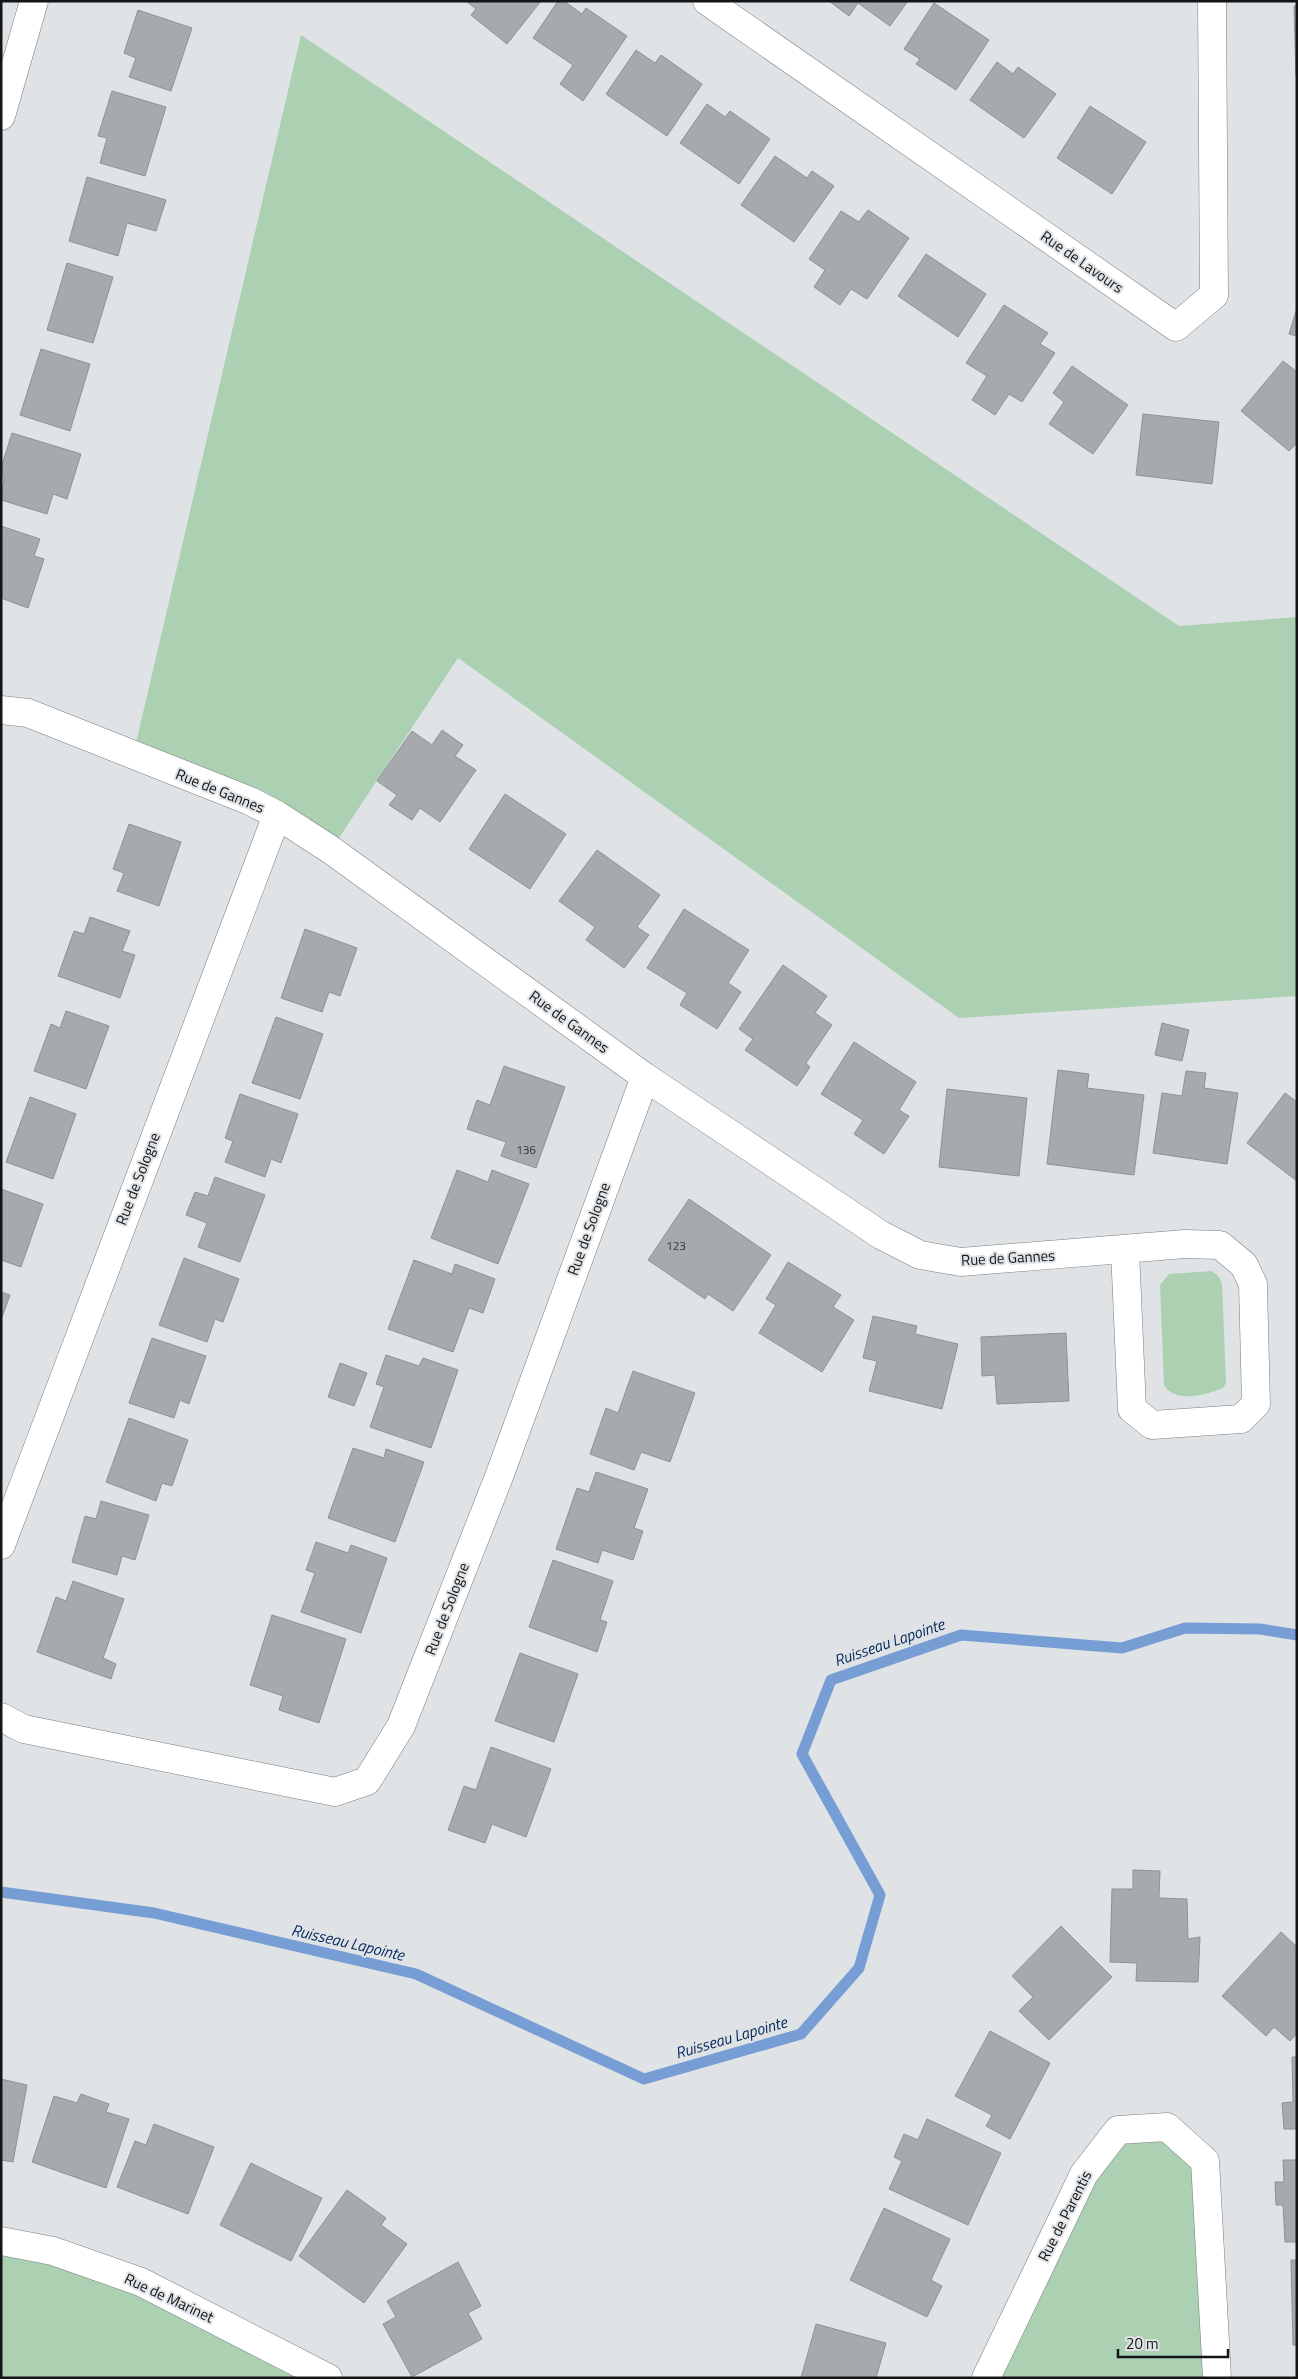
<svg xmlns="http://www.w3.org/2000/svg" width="1298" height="2379" font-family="'Titillium Web',sans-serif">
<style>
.green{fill:#abd0b2}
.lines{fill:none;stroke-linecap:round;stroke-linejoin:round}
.stream{stroke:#779dd5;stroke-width:11}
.building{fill:#a6a9ad;stroke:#8f9295}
.minor-casing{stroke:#797d80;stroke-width:29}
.minor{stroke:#fff;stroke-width:28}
.labels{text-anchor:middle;stroke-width:4;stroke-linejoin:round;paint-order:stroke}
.number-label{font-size:12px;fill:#383a3c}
.street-label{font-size:15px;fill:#141516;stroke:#dfe3e6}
.water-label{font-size:16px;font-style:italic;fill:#06295c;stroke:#dfe3e6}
</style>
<rect width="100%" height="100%" fill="#dfe3e6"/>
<!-- green -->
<path class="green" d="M301 35 1179 626 1297 617V996L959 1018 458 658 331 850 133 756Z
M1212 1271 1219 1277 1222 1284 1226 1383 1223 1388C1206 1395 1175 1404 1164 1385L1160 1285 1169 1274Z
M1167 2127 1205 2161 1217 2378H986L1118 2130Z
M1 2241 53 2251 328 2378H1Z"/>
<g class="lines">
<!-- stream -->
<path class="stream" d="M1 1892 154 1913 416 1974 644 2079 801 2034 859 1968 880 1895 802 1754 831 1680 961 1635 1122 1648 1185 1628 1260 1629 1297 1635"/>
</g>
<!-- building -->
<path class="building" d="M466 1H541L507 44 471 15 476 9Z
M558 1H564L582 14 586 8 627 36 583 101 560 84 573 65 533 38Z
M829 1H908L890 26 858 3 849 16Z
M934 3 989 40 956 90 916 64 920 59 904 49Z
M1294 6H1297V76H1296Z
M138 10 192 28 171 91 129 77 136 58 124 53Z
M636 50 655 63 661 55 702 84 667 136 606 94Z
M997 62 1013 74 1018 67 1056 94 1024 138 970 100Z
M112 91 166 107 145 176 100 163 107 138 98 136Z
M707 104 725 117 730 111 770 139 739 184 680 143Z
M1090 106 1146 142 1112 194 1057 158Z
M775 156 807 178 812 171 834 186 794 242 741 205Z
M87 177 166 200 156 231 127 223 118 256 69 241Z
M868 210 909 238 867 299 851 289 840 305 814 287 825 270 809 259 841 211 859 222Z
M926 254 986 294 958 337 898 296Z
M67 263 113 277 93 343 47 330Z
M1004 305 1048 333 1040 344 1055 353 1022 402 1009 394 995 415 972 400 987 376 966 363Z
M1297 308V336L1289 334Z
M41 349 90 364 70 431 20 415Z
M1283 361 1297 372V443L1289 451 1241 411Z
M1072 366 1128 405 1093 454 1049 424 1064 402 1053 393Z
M1143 414 1219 422 1212 484 1136 475Z
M12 433 81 454 67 499 53 494 47 514 1 500 4 478 1 477V468Z
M1 526 40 539 34 556 44 559 28 608 1 598Z
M442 730 463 745 455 756 476 770 440 822 420 808 412 820 389 805 397 795 377 781 412 731 432 745Z
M505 794 566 834 530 889 469 849Z
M129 824 181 842 159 906 117 891 124 873 113 869Z
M597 850 660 895 637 927 649 935 624 968 586 940 595 927 559 901Z
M684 909 749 950 728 983 741 992 717 1029 680 1005 687 993 647 968Z
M90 917 130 931 122 951 135 955 120 998 58 976 74 931 84 934Z
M305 929 357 948 340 996 329 992 322 1012 281 998Z
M783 965 827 996 815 1013 832 1025 806 1063 810 1067 797 1086 745 1050 753 1039 739 1029Z
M66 1011 109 1026 86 1089 34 1071 51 1024 60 1028Z
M276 1017 323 1034 300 1099 252 1083Z
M1162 1023 1189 1030 1182 1061 1155 1055Z
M854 1042 916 1082 899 1110 909 1116 884 1154 854 1134 863 1120 821 1094Z
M504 1066 565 1087 536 1168 501 1156 506 1142 467 1129 477 1100 490 1105Z
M1058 1070 1089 1074 1087 1088 1144 1095 1134 1175 1047 1164Z
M1186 1071 1206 1073 1204 1088 1238 1093 1227 1164 1153 1153 1162 1093 1182 1096Z
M947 1089 1027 1098 1019 1176 939 1167Z
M1285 1093 1297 1102V1181L1247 1143Z
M240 1094 298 1114 281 1163 271 1159 265 1177 225 1162 233 1141 225 1138Z
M30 1097 76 1114 53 1179 6 1162Z
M457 1170 488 1182 492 1170 529 1184 498 1264 431 1238Z
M215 1177 265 1195 240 1262 198 1247 207 1223 186 1215 195 1192 208 1196Z
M1 1189 43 1204 21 1267 1 1260Z
M689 1199 771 1255 733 1311 708 1294 705 1299 648 1260Z
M184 1258 239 1279 223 1322 215 1319 207 1342 159 1325Z
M414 1260 452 1274 455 1264 495 1279 483 1313 469 1308 453 1352 388 1329Z
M788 1262 841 1295 833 1307 854 1320 822 1372 759 1333 776 1305 766 1299Z
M1 1292 10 1295 1 1320Z
M873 1316 917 1326 915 1334 958 1344 942 1409 869 1391 877 1361 863 1358Z
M1066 1333 1069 1401 997 1404 995 1375 982 1376 981 1337Z
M152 1338 206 1356 189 1404 180 1400 174 1418 129 1403Z
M386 1355 419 1366 423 1358 458 1370 431 1448 370 1427 384 1387 376 1384Z
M340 1363 367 1373 354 1406 328 1397Z
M633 1371 695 1393 670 1462 641 1452 634 1470 590 1454 606 1408 618 1413Z
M129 1418 188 1440 172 1486 162 1483 156 1501 106 1482Z
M353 1448 384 1458 386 1449 424 1462 395 1542 328 1518Z
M596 1472 648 1489 634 1528 643 1531 633 1560 602 1550 598 1563 556 1549 577 1488 589 1492Z
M101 1501 149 1515 135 1560 122 1556 117 1575 72 1562 85 1516 96 1519Z
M316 1542 348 1553 351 1545 387 1558 361 1633 301 1612 315 1573 306 1570Z
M553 1560 613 1581 600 1620 607 1622 597 1652 529 1627Z
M73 1581 124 1599 103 1658 116 1664 111 1679 37 1652 56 1597 66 1601Z
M272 1615 346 1639 319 1723 279 1710 283 1696 250 1685Z
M520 1653 578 1674 554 1742 495 1721Z
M491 1747 551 1769 526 1837 492 1824 485 1843 448 1830 464 1786 476 1790Z
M1133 1870 1160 1871 1159 1898 1187 1899 1188 1939 1200 1937 1198 1982 1136 1981 1137 1963 1110 1962 1112 1889H1133Z
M1061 1926 1112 1977 1049 2040 1019 2011 1033 1997 1012 1976Z
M1281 1932 1297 1947V2033L1290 2041 1274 2027 1266 2036 1222 1996Z
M990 2031 1050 2063 1010 2139 986 2126 992 2115 955 2096Z
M1292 2057H1297V2129H1284L1282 2103 1293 2102Z
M1 2079 27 2085 13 2162 1 2160Z
M81 2094 109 2104 106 2112 129 2119 106 2188 32 2162 54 2096 77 2103Z
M927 2119 1001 2153 968 2225 889 2189 902 2161 894 2157 904 2134 918 2140Z
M154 2124 214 2147 188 2214 117 2187 135 2141 146 2145Z
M1283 2160H1297V2242H1285L1283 2205H1276L1275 2182H1284Z
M251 2163 322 2198 291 2261 220 2225Z
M347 2190 386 2218 381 2225 407 2244 364 2303 299 2256Z
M884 2208 950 2239 931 2280 942 2286 927 2317 850 2280Z
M1291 2260H1297V2345H1293Z
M458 2262 481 2306 468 2313 482 2339 412 2377 383 2324 396 2317 387 2301Z
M816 2324 886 2343 876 2378H801Z"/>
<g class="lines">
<!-- minor casing -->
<g class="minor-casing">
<path id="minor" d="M707 1 1176 327 1214 295 1212 1
M1 116 34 1
M1 710 28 713 250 801 277 815 331 850 645 1077 881 1235 920 1255 961 1262 1185 1244 1220 1245 1244 1265 1253 1284 1256 1404 1241 1419 1152 1425 1132 1409 1125 1250
M1 1545 277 815
M1 1717 24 1729 335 1792 367 1781 401 1726 500 1474 645 1077
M1 2241 53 2251 141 2282 328 2378
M986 2378 1084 2174 1118 2130 1167 2127 1205 2161 1217 2378"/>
</g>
<!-- minor -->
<use href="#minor" class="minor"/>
</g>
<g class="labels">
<!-- number labels -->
<g class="number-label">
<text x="526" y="1154">136</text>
<text x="676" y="1250">123</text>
</g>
<!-- street labels -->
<g class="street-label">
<text transform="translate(1082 262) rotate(35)" y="5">Rue de Lavours</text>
<text transform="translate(220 791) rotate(22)" y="5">Rue de Gannes</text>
<text transform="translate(569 1022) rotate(36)" y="5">Rue de Gannes</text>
<text transform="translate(138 1179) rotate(-69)" y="5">Rue de Sologne</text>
<text transform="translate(589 1229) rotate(-70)" y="5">Rue de Sologne</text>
<text transform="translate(1008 1258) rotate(-3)" y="5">Rue de Gannes</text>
<text transform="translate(447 1609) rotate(-69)" y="5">Rue de Sologne</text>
<text transform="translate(1065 2216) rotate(-63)" y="5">Rue de Parentis</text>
<text transform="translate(169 2298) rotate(25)" y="5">Rue de Marinet</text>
</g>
<!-- water labels -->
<g class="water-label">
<text transform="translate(889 1642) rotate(-19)" y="6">Ruisseau Lapointe</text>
<text transform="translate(348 1942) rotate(13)" y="6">Ruisseau Lapointe</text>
<text transform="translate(731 2037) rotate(-16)" y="6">Ruisseau Lapointe</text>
</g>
</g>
<!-- border -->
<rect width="1298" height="2379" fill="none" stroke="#141516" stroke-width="5"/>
<!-- scale -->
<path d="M1118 2349v8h110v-8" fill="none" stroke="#141516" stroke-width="2.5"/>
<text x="1126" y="2349" font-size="15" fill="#141516" stroke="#dfe3e6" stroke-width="4" paint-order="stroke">20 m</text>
</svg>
